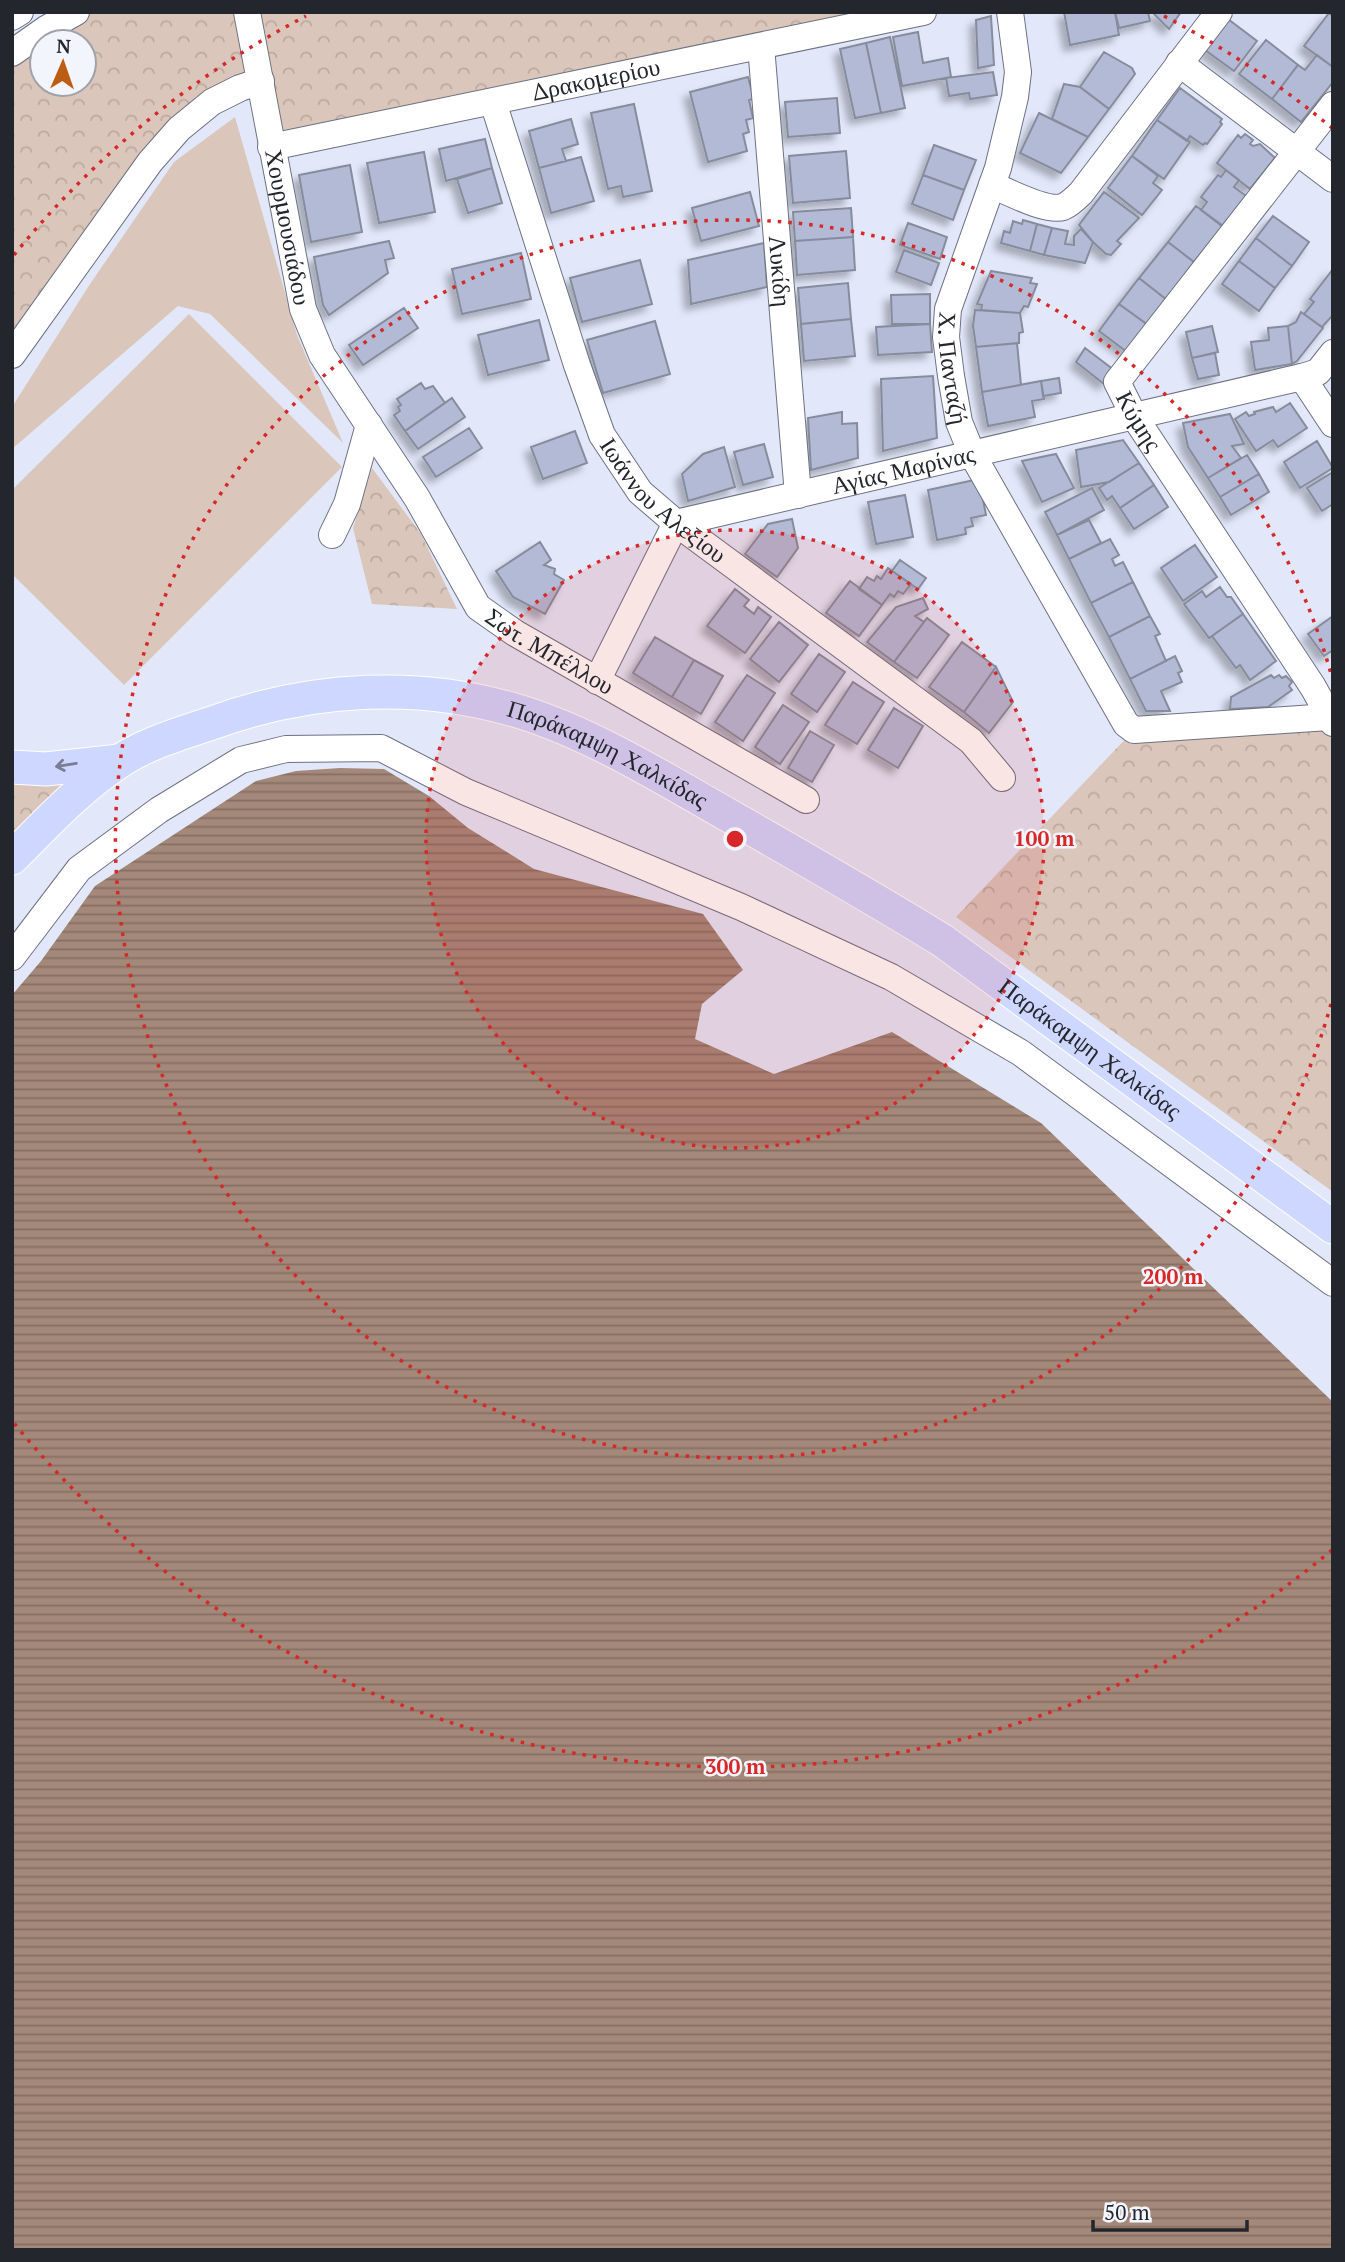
<svg xmlns="http://www.w3.org/2000/svg" width="1345" height="2262" font-family="'PT Serif',serif">
<style>
.grass{fill:#dac6bb}
.forest{fill:url(#forest-crowns);fill-rule:evenodd}
.water{fill:url(#water-rules)}
.building{fill:#b2bad6;stroke:#878c9d;stroke-width:2;filter:url(#shadow)}
.lines{fill:none;stroke-linecap:round;stroke-linejoin:round}
.minor-casing{stroke:#6d7181;stroke-width:28}
.major-casing{stroke:#fff;stroke-width:35}
.minor{stroke:#fff;stroke-width:26}
.major{stroke:#cdd7ff;stroke-width:33}
.oneway{stroke:#787e96}
.ring{fill:none;stroke:#d62828;stroke-width:3.5;stroke-dasharray:3.5 7}
.labels{text-anchor:middle;stroke-width:5;stroke-linejoin:round;paint-order:stroke}
.street-label{font-size:24px;fill:#24262d;stroke:#f3f5fd}
.centre{fill:#d62828;stroke:#f3f5fd;stroke-width:3.5}
.ring-label{font-size:21px;text-anchor:middle;font-weight:bold;fill:#d62828;stroke:#f3f5fd;stroke-width:5;stroke-linejoin:round;paint-order:stroke}
</style>
<defs>
<pattern id="forest-crowns" width="20" height="18" patternUnits="userSpaceOnUse" patternTransform="scale(1.75)"><rect width="20" height="18" fill="#dac6bb"/><path d="M2 6a3 3 0 1 1 6 0M12 15a3 3 0 1 1 6 0" fill="none" stroke="#bbaaa1"/></pattern>
<pattern id="water-rules" width="6" height="5" patternUnits="userSpaceOnUse" patternTransform="scale(1.75)"><rect width="6" height="5" fill="#a48879"/><path d="M0 2.5h6" fill="none" stroke="#856f64"/></pattern>
<filter id="shadow"><feDropShadow dx="-6" dy="6" stdDeviation="3.5" flood-color="#0004"/></filter>
</defs>
<rect width="100%" height="100%" fill="#e2e8fa"/>
<!-- grass -->
<path class="grass" d="M235 117 297 335 343 443 210 314 178 306 12 449V407L90 284 174 162Z
M189 314 342 467 124 685 12 574V490Z"/>
<!-- forest -->
<path class="forest" d="M76 12H923L271 147 261 82 201 109 12 355V53ZM42 42H84V84H42Z
M372 468 421 534 457 609 372 604 353 528Z
M1333 723V1192L956 917 1134 730Z
M12 767 86 785 12 858Z"/>
<!-- water -->
<path class="water" d="M340 768 384 769 429 796 468 828 534 869 703 914 743 970 702 1004 695 1039 774 1074 892 1032 1041 1123 1333 1402V2250H12V995L41 961 95 886 256 781 296 771Z"/>
<!-- building -->
<path class="building" d="M1064 12H1115L1119 35 1070 45Z
M1115 12H1148L1150 21 1119 28Z
M1152 12H1181L1169 29Z
M1329 13 1333 16V67L1304 46Z
M991 16 994 65 978 68 976 20Z
M1228 19 1257 41 1234 71 1205 50Z
M918 32 923 63 948 58 951 77 902 86 893 37Z
M890 37 905 108 881 113 866 43Z
M1266 40 1298 65 1272 99 1239 74Z
M866 43 881 113 855 118 840 49Z
M1104 52 1132 68 1135 74 1109 109 1080 87Z
M1317 55 1333 67V82L1301 122 1272 99 1298 65 1305 70Z
M993 72 997 95 970 99 969 93 949 96 946 78Z
M748 77 754 99 749 100 753 118 746 120 749 132 743 134 747 151 708 162 690 92Z
M1064 84 1080 87 1109 109 1088 137 1052 119Z
M1180 88 1222 119 1220 122 1222 124 1207 144 1205 143 1203 145 1190 136 1187 141 1157 120Z
M837 98 840 133 788 137 785 102Z
M634 104 652 191 623 197 621 186 608 189 591 113Z
M1039 113 1088 137 1061 173 1020 153Z
M571 119 578 144 562 149 566 161 539 168 529 131Z
M1157 120 1190 142 1164 179 1132 156Z
M1245 134 1253 140 1250 144 1253 146 1260 144 1275 158 1250 189 1217 163 1238 135 1241 138Z
M485 139 492 168 446 181 439 149Z
M934 145 976 160 964 190 923 175Z
M846 151 850 198 793 203 789 156Z
M424 152 435 212 379 223 367 163Z
M1132 156 1158 176 1153 183 1162 190 1142 215 1108 188Z
M581 157 594 201 551 213 539 168Z
M350 165 362 232 311 242 299 175Z
M492 168 502 203 468 213 457 179Z
M1226 170 1239 180 1234 187 1246 196 1222 226 1201 210 1207 202 1201 197 1218 175 1221 177Z
M923 175 964 190 953 220 912 204Z
M750 192 759 226 701 241 692 208Z
M1104 192 1139 218 1117 241 1121 244 1111 255 1106 254 1093 242 1079 225Z
M1196 206 1223 226 1194 262 1168 242Z
M851 208 853 237 795 241 793 212Z
M1273 216 1309 242 1292 266 1256 238Z
M1023 220 1037 224 1030 251 1001 243 1004 231 1010 233 1013 221 1022 224Z
M908 223 947 237 940 259 900 245Z
M1037 224 1052 228 1044 255 1030 251Z
M1052 228 1068 231 1065 244 1074 245V236L1081 229 1093 242 1085 263 1044 255Z
M853 237 855 270 797 275 795 241Z
M1256 238 1292 266 1275 288 1239 261Z
M389 241 394 258 385 260 388 273 329 315 323 305 314 257Z
M1168 242 1194 262 1167 300 1139 278Z
M764 243 767 287 691 304 688 260Z
M904 250 939 263 931 285 896 272Z
M521 253 531 299 462 314 452 269Z
M640 260 652 304 582 322 570 278Z
M1239 261 1275 288 1259 311 1222 284Z
M1333 269V315L1322 327 1304 314 1314 302 1310 299Z
M991 271 1032 278 1030 283 1037 284 1028 307 1024 306 1020 313 981 310 982 305 977 304Z
M1139 278 1167 300 1148 325 1119 304Z
M848 283 851 319 801 324 798 288Z
M930 294V324H892L891 295Z
M1119 304 1148 325 1127 352 1099 331Z
M404 308 418 328 363 365 349 345Z
M975 310 1020 313 1023 332 1019 333V343L976 347 973 326Z
M1301 312 1323 328 1297 361 1292 364 1288 326 1296 322Z
M851 319 855 356 804 361 801 324Z
M539 320 549 360 488 375 478 335Z
M655 321 670 374 603 393 587 340Z
M930 324 932 352 878 355 876 327Z
M1212 326 1218 352 1192 358 1186 332Z
M1288 326 1292 364 1255 370 1251 342 1269 340 1268 328Z
M1017 343 1021 385 982 392 976 347Z
M1085 348 1114 370 1104 384 1076 362Z
M1215 353 1219 375 1198 379 1192 358Z
M933 376 937 438 883 451 881 379Z
M1059 378 1061 393 1043 396 1041 381Z
M1041 381 1044 399 1032 401 1035 417 988 426 982 392Z
M421 383 425 389 433 386 445 403 405 431 394 415 400 411 398 407 401 405 397 399Z
M452 398 465 417 418 449 405 431Z
M1290 403 1307 428 1278 447 1273 440 1256 451 1235 419 1246 412 1249 416 1255 414 1254 412 1273 407 1276 412Z
M842 412V424L857 423 858 458 811 470 808 418Z
M1230 414 1244 444 1232 446 1241 458 1208 478 1188 447 1183 423Z
M469 428 482 448 436 477 423 457Z
M575 431 587 463 543 479 531 447Z
M1123 440 1139 463 1109 482 1081 487 1076 450Z
M1317 441 1333 468 1300 488 1284 462Z
M764 444 773 477 743 485 734 452Z
M724 447 735 487 688 501 682 474 703 454Z
M1056 454 1074 488 1042 502 1022 461Z
M1247 455 1259 474 1220 497 1208 478Z
M1139 463 1154 485 1120 508 1112 496 1107 500 1099 488Z
M1333 472V504L1322 511 1307 488Z
M1259 474 1269 492 1231 515 1220 497Z
M979 479 986 515 971 518 973 526 965 528 966 534 937 540 928 490Z
M1154 485 1168 507 1134 529 1120 508Z
M1092 488 1104 510 1057 535 1045 512Z
M905 495 913 537 876 544 868 502Z
M792 519 798 548 777 577 745 554 768 524Z
M1089 520 1101 543 1069 559 1057 535Z
M1110 539 1119 555 1112 559 1115 566 1123 562 1133 582 1091 603 1069 559Z
M540 542 551 560 544 565 555 569 554 574 564 580 545 614 513 597 496 571Z
M1195 545 1217 577 1183 601 1161 568Z
M900 560 926 578 918 589 892 571Z
M888 568 911 584 903 594 898 591 894 597 890 594 882 605 859 589 867 577 874 581 877 576 881 579Z
M850 581 882 605 859 636 826 613Z
M1133 582 1150 616 1109 637 1091 603Z
M1220 587 1227 597H1231L1243 614 1209 638 1184 604 1202 591 1206 597Z
M735 589 749 600 744 606 754 614 758 607 771 617 745 653 707 626Z
M923 598 928 609 915 616 924 622 894 662 867 642 896 607Z
M1243 614 1276 661 1250 680 1240 665 1236 668 1212 636Z
M1150 616 1160 634 1155 636 1166 661 1130 679 1109 637Z
M1333 616V650L1324 656 1308 634Z
M927 618 949 635 917 678 894 662Z
M779 622 808 645 779 682 750 659Z
M655 637 694 660 672 697 633 673Z
M962 642 996 667 964 712 929 687Z
M819 654 845 672 817 712 791 694Z
M1175 656 1182 671 1178 673 1182 682 1161 691 1170 711H1146L1130 679Z
M694 660 723 676 701 714 672 697Z
M996 667 1013 702 989 733 964 712Z
M747 675 775 693 743 741 715 722Z
M1271 675 1274 678 1279 675 1282 678 1286 676 1292 682 1289 686 1292 690 1268 707 1230 709 1231 697Z
M853 682 884 702 857 744 825 725Z
M783 705 809 722 780 764 755 747Z
M894 708 923 726 898 768 868 750Z
M810 731 834 745 812 782 788 768Z"/>
<g class="lines">
<!-- minor casing -->
<g class="minor-casing">
<g id="minor">
<path id="s1" d="M247 12 303 309 322 355 417 498 478 607 515 633 806 800"/>
<path id="s2" d="M1010 12 1018 72 1015 97 998 168 948 309 946 337 951 376 959 422 972 454 1126 724 1134 730 1329 717"/>
<path d="M12 17 20 12"/>
<path id="s3" d="M761 46 798 495"/>
<path d="M12 53 46 29 76 12"/>
<path d="M1179 63 1333 179"/>
<path id="s4" d="M493 102 577 365 602 435 640 492 676 523 971 741 1002 778"/>
<path id="s5" d="M1333 105 1117 382 1134 416 1313 687 1333 723"/>
<path id="s6" d="M271 147 923 12"/>
<path d="M992 185C1009 192 1046 212 1063 207 1070 204 1076 198 1081 193L1219 12"/>
<path d="M12 355 150 162 179 129 212 102 240 88 261 81"/>
<path d="M1302 377 1333 424"/>
<path d="M332 535 347 504 369 425"/>
<path id="s7" d="M597 681 676 523 1302 377 1318 372 1333 353"/>
<path d="M12 957 79 869 159 810 241 760 286 749 381 748 466 792 741 907 891 977 1021 1053 1333 1283"/>
</g>
</g>
<!-- major casing -->
<g class="major-casing">
<g id="major">
<path d="M12 767 46 769 120 761"/>
<path id="s8" d="M12 858C46 824 77 790 117 763 146 743 183 733 215 722 312 687 421 681 521 712 592 734 663 778 728 815 800 856 872 897 943 941L1333 1227"/>
</g>
</g>
<!-- minor -->
<use href="#minor" class="minor"/>
<!-- major -->
<use href="#major" class="major"/>
</g>
<!-- one-way arrows -->
<defs><path id="oneway-shaft" d="M-6 0H5M1.5-3L5.5 0L1.5 3" fill="none" stroke-width="1.6" stroke-linecap="round" stroke-linejoin="round" transform="scale(1.75)"/></defs>
<use class="oneway" href="#oneway-shaft" transform="translate(66 765) rotate(171)"/>
<!-- distance rings -->
<circle cx="735" cy="839" r="309" fill="#d62828" fill-opacity=".12"/>
<g class="ring">
<circle cx="735" cy="839" r="309"/>
<path d="M1331 1004A619 619 0 1 1 1331 674"/>
<path d="M1332 1550A928 928 0 0 1 14 1423M14 255A928 928 0 0 1 306 16M1164 16A928 928 0 0 1 1332 128"/>
</g>
<g class="labels">
<!-- street labels -->
<g class="street-label">
<text dy="8" stroke="none"><textPath href="#s6" startOffset="332">Δρακομερίου</textPath></text>
<text dy="8" stroke="none"><textPath href="#s1" startOffset="219">Χουρμουσιάδου</textPath></text>
<text dy="8" stroke="none"><textPath href="#s3" startOffset="226">Λυκίδη</textPath></text>
<text dy="8" stroke="none"><textPath href="#s2" startOffset="368">Χ. Πανταζή</textPath></text>
<text dy="8" stroke="none"><textPath href="#s5" startOffset="396">Κύμης</textPath></text>
<text dy="8" stroke="none"><textPath href="#s7" startOffset="410">Αγίας Μαρίνας</textPath></text>
<text dy="8" stroke="none"><textPath href="#s4" startOffset="441">Ιωάννου Αλεξίου</textPath></text>
<text dy="8" stroke="none"><textPath href="#s1" startOffset="733">Σωτ. Μπέλλου</textPath></text>
<text dy="8" stroke="none"><textPath href="#s8" startOffset="656">Παράκαμψη Χαλκίδας</textPath></text>
<text dy="8" stroke="none"><textPath href="#s8" startOffset="1223">Παράκαμψη Χαλκίδας</textPath></text>
</g>
</g>
<circle cx="735" cy="839" r="10" class="centre"/>
<g class="ring-label">
<text x="1044" y="846">100 m</text>
<text x="1173" y="1284">200 m</text>
<text x="735" y="1774">300 m</text>
</g>
<!-- border -->
<rect width="1345" height="2262" fill="none" stroke="#24262d" stroke-width="28"/>
<!-- north arrow -->
<g transform="translate(63 63) rotate(2)"><circle r="33" fill="#f3f5fd" stroke="#a0a2aa" stroke-width="2"/>
<path d="M0-5L12 26L0 18L-12 26Z" fill="#bc5d16"/>
<text y="-10" font-size="19" font-weight="bold" text-anchor="middle" fill="#24262d">N</text>
</g>
<!-- scale -->
<path d="M1093 2220v10h154v-10" fill="none" stroke="#24262d" stroke-width="3.5"/>
<text x="1104" y="2220" font-size="21" fill="#24262d" stroke="#f3f5fd" stroke-width="5" paint-order="stroke">50 m</text>
</svg>
